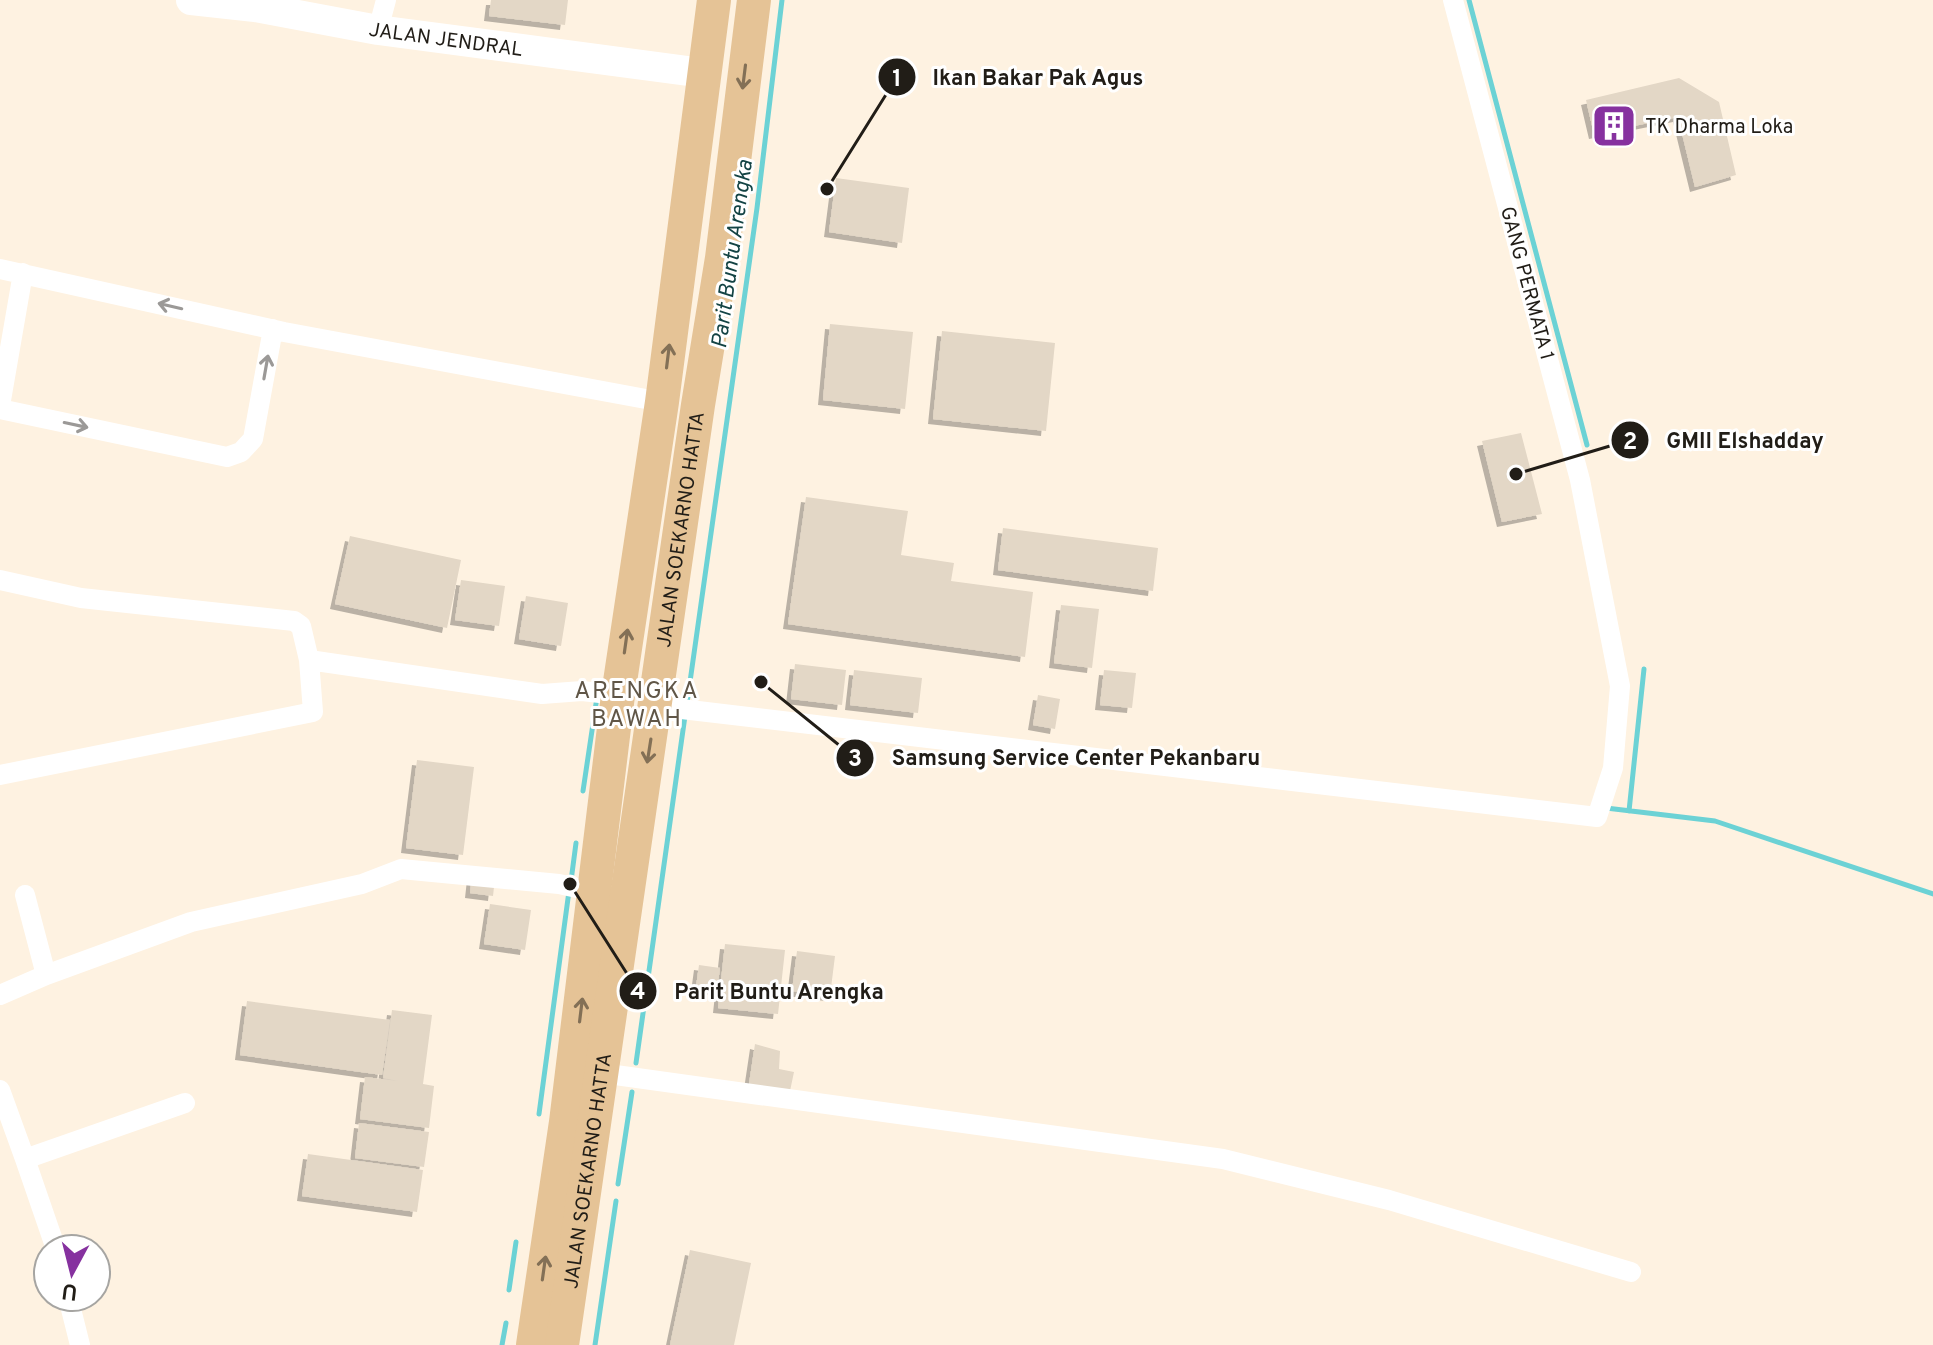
<svg xmlns="http://www.w3.org/2000/svg" width="1933" height="1345" font-family="Overpass,sans-serif">
<style>
.lines{fill:none;stroke-linecap:round;stroke-linejoin:round}
.stream{stroke:#6cd2d5;stroke-width:5}
.building{fill:#e3d7c6;filter:url(#shadow)}
.street{stroke:#fff;stroke-width:20}
.secondary{stroke:#fff;stroke-width:30}
.primary{stroke:#e5c396;stroke-width:34}
.oneway{stroke:#837056}
.oneway2{stroke:#9b9997}
.labels{text-anchor:middle;stroke-width:6;stroke-linejoin:round;paint-order:stroke}
.street-label{font-size:20px;fill:#211d17;stroke:#fff}
.poi-label{font-size:20px;fill:#211d17;stroke:#fff;text-anchor:start}
.water-label{font-size:22px;font-style:italic;fill:#134344;stroke:#fff}
.quarter-label{font-size:24px;letter-spacing:2px;fill:#605647;stroke:#fff}
.leader{fill:none;stroke:#211d17;stroke-width:3}
.callout-dot{fill:#211d17;stroke:#fff;stroke-width:3}
.mark-label{font-size:24px;text-anchor:middle;font-weight:bold;fill:#fff}
.callout-label{font-size:22px;text-anchor:middle;font-weight:bold;fill:#211d17;stroke:#fff;stroke-width:6;stroke-linejoin:round;paint-order:stroke}
</style>
<defs>
<filter id="shadow"><feDropShadow dx="-5" dy="5" stdDeviation="0" flood-color="#0004"/></filter>
</defs>
<rect width="100%" height="100%" fill="#fef2e1"/>
<g class="lines">
<!-- stream -->
<path class="stream" d="M1469 0 1587 445
M687 703 757 208 782 0
M583 791 597 697
M1606 808 1715 821 1933 894
M1629 811 1644 669
M571 881 576 843
M636 1063 685 716
M539 1114 569 891
M618 1184 632 1092
M509 1290 516 1242
M502 1345 506 1323
M595 1345 616 1201"/>
</g>
<!-- building -->
<path class="building" d="M491 0H568L565 25 489 16Z
M1679 78 1719 102 1736 175 1695 187 1678 117 1594 134 1586 100Z
M836 178 909 188 902 243 829 232Z
M830 324 913 332 905 409 823 400Z
M942 331 1055 343 1046 431 933 419Z
M1521 433 1542 514 1502 522 1482 441Z
M806 497 908 511 901 555 954 563 951 581 1033 592 1025 657 788 624Z
M1003 528 1158 548 1153 591 998 570Z
M350 536 461 560 447 628 335 604Z
M461 580 505 586 499 626 455 620Z
M526 596 568 603 561 646 519 639Z
M1061 605 1099 609 1092 668 1054 663Z
M795 664 846 670 842 705 791 699Z
M854 670 922 678 918 713 850 705Z
M1104 670 1136 673 1132 708 1100 705Z
M1038 695 1060 699 1055 729 1033 725Z
M417 760 474 767 463 855 406 848Z
M472 875 495 878 493 896 470 893Z
M490 904 531 910 525 950 484 944Z
M725 944 785 950 778 1014 718 1008Z
M797 951 835 956 830 996 792 991Z
M699 965 720 968 717 990 696 987Z
M247 1001 390 1020 382 1075 240 1055Z
M392 1010 432 1015 423 1084 434 1086 429 1128 360 1119 365 1077 398 1081 383 1078Z
M755 1044 780 1051 779 1069 794 1072 790 1091 749 1084Z
M359 1123 429 1132 424 1167 355 1158Z
M308 1154 423 1170 417 1212 302 1196Z
M690 1250 751 1263 734 1345H670Z"/>
<g class="lines">
<!-- street -->
<path class="street" d="M378 30 386 0
M0 269 284 332 662 402
M0 406 23 273
M0 409 227 457 241 452 253 439 273 329
M0 580 81 598 294 621 301 626 309 660 313 712 0 775
M309 660 542 694 582 691 618 695
M656 706 1597 817 1613 768 1620 686 1580 480 1453 0
M25 895 46 975
M0 995 46 975 191 922 362 884 401 869 559 884 595 892
M601 1073 1223 1159 1389 1200 1631 1272
M0 1090 25 1159 185 1103
M25 1159 56 1249
M68 1297 80 1345"/>
<!-- secondary -->
<path class="secondary" id="s1" d="M191 0 255 7 378 30 703 73"/>
<!-- primary -->
<g class="primary">
<path d="M533 1345 566 1122 618 695 662 402 714 0"/>
<path id="s2" d="M562 1345 698 405 722 258 754 0"/>
</g>
</g>
<!-- one-way arrows -->
<defs><path id="oneway-shaft" d="M-6 0H5M1.5-3L5.5 0L1.5 3" fill="none" stroke-width="1.6" stroke-linecap="round" stroke-linejoin="round" transform="scale(2)"/></defs>
<g class="oneway">
<use href="#oneway-shaft" transform="translate(744 77) rotate(97)"/>
<use href="#oneway-shaft" transform="translate(668 356) rotate(-83)"/>
<use href="#oneway-shaft" transform="translate(626 641) rotate(-82)"/>
<use href="#oneway-shaft" transform="translate(649 751) rotate(99)"/>
<use href="#oneway-shaft" transform="translate(581 1010) rotate(-83)"/>
<use href="#oneway-shaft" transform="translate(544 1268) rotate(-82)"/>
</g>
<g class="oneway2">
<use href="#oneway-shaft" transform="translate(170 306) rotate(-167)"/>
<use href="#oneway-shaft" transform="translate(266 367) rotate(-80)"/>
<use href="#oneway-shaft" transform="translate(76 425) rotate(12)"/>
</g>
<!-- icons -->
<defs>
<g id="building-square" transform="scale(2.3)"><rect x="-9" y="-9" width="18" height="18" rx="4" fill="#86319f" stroke="#fff"/><path d="M-4-6H4V6H1V3H-1V6H-4ZM-2.5-4.3h1.7v1.8h-1.7ZM.8-4.3h1.7v1.8H.8ZM-2.5-1h1.7V.8h-1.7ZM.8-1h1.7V.8H.8Z" fill="#fff"/></g>
</defs>
<g fill-rule="evenodd">
<use href="#building-square" x="1614" y="126"/>
</g>
<g class="labels">
<!-- street labels -->
<g class="street-label">
<text dy="7" stroke="none"><textPath href="#s1" startOffset="258">JALAN JENDRAL</textPath></text>
<text transform="translate(1528 283) rotate(75)" y="7">GANG PERMATA 1</text>
<text dy="7" stroke="none"><textPath href="#s2" startOffset="824">JALAN SOEKARNO HATTA</textPath></text>
<text dy="7" stroke="none"><textPath href="#s2" startOffset="176">JALAN SOEKARNO HATTA</textPath></text>
</g>
<!-- poi labels -->
<g class="poi-label">
<text x="1645" y="133">TK Dharma Loka</text>
</g>
<!-- water labels -->
<g class="water-label">
<text transform="translate(731 254) rotate(-82)" y="8">Parit Buntu Arengka</text>
</g>
<!-- quarter labels -->
<g class="quarter-label">
<text x="637" y="698">ARENGKA<tspan x="637" dy="28">BAWAH</tspan></text>
</g>
</g>
<!-- callouts -->
<path class="leader" d="M827 189L897 77M1516 474L1630 440M761 682L855 758M570 884L638 991"/>
<g class="callout-dot">
<circle cx="827" cy="189" r="8"/>
<circle cx="1516" cy="474" r="8"/>
<circle cx="761" cy="682" r="8"/>
<circle cx="570" cy="884" r="8"/>
<circle cx="897" cy="77" r="20"/>
<circle cx="1630" cy="440" r="20"/>
<circle cx="855" cy="758" r="20"/>
<circle cx="638" cy="991" r="20"/>
</g>
<g class="mark-label">
<text x="897" y="86">1</text>
<text x="1630" y="449">2</text>
<text x="855" y="766">3</text>
<text x="638" y="999">4</text>
</g>
<g class="callout-label">
<text x="1038" y="85">Ikan Bakar Pak Agus</text>
<text x="1745" y="448">GMII Elshadday</text>
<text x="1076" y="765">Samsung Service Center Pekanbaru</text>
<text x="779" y="999">Parit Buntu Arengka</text>
</g>
<!-- north arrow -->
<g transform="translate(72 1273) rotate(187)"><circle r="38" fill="#ffffff" stroke="#a6a5a2" stroke-width="2"/>
<path d="M0-6L14 30L0 20L-14 30Z" fill="#86319f"/>
<text y="-12" font-size="22" font-weight="bold" text-anchor="middle" fill="#211d17">U</text>
</g>
</svg>
